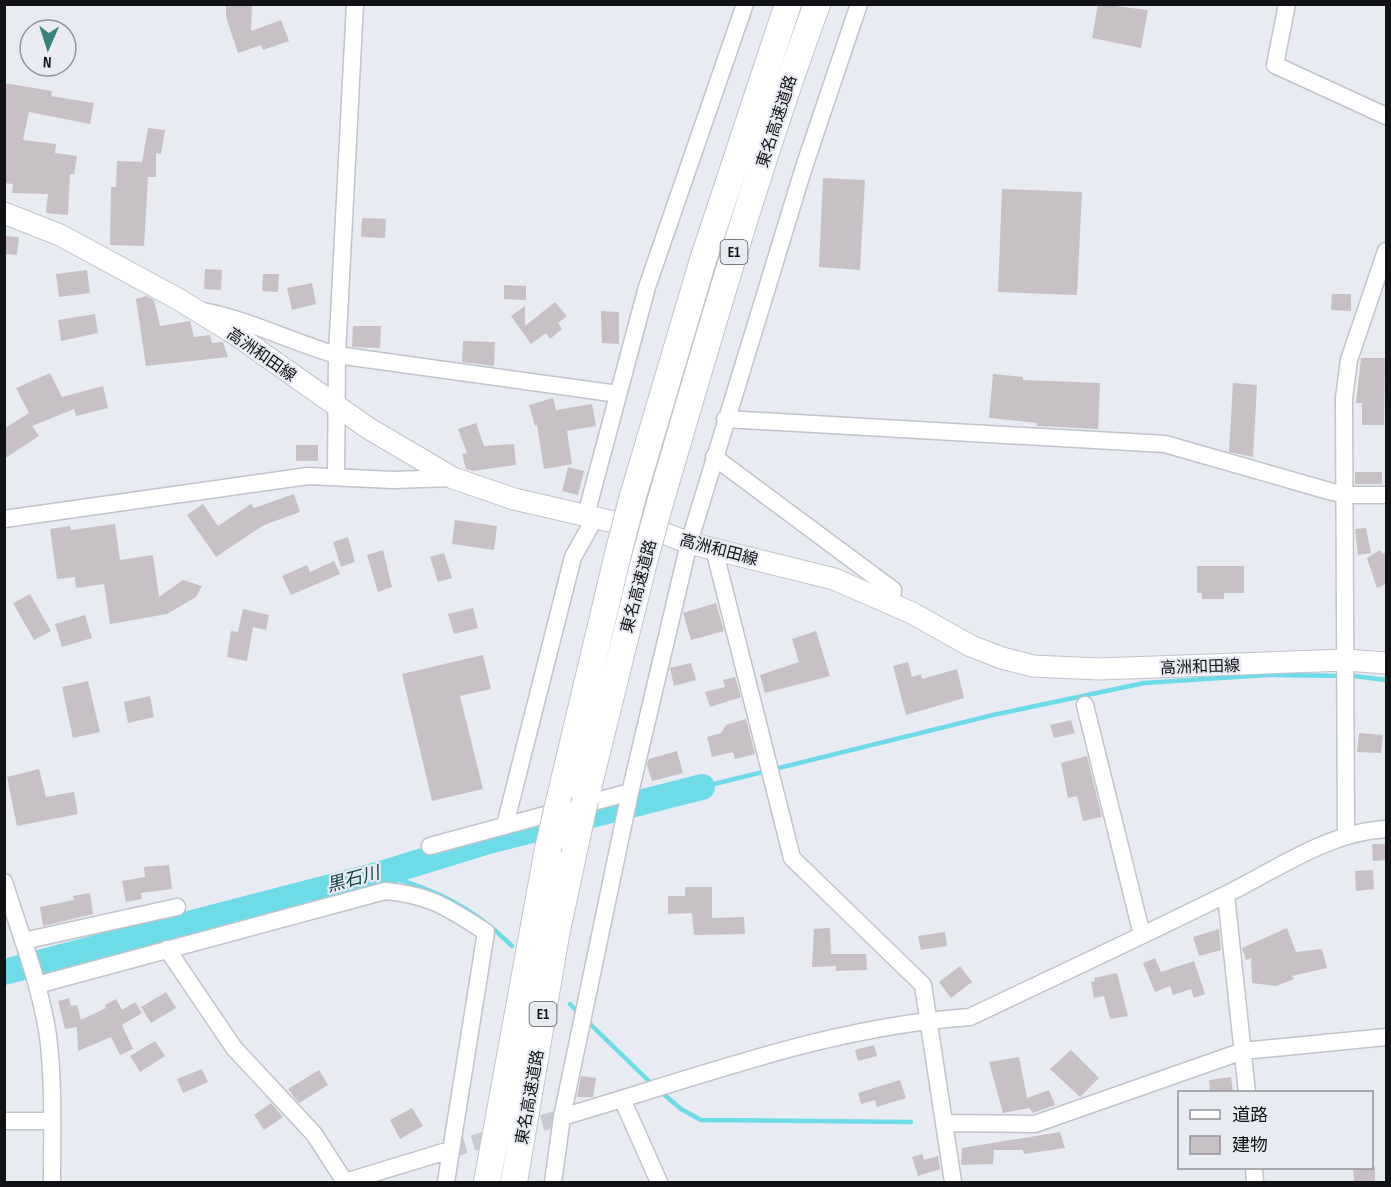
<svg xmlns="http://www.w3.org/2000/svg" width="1391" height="1187" font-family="'Sofia Sans Condensed','Noto Sans JP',sans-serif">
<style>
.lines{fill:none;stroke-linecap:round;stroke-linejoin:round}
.stream{stroke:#6edbe8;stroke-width:4.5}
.river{stroke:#6edbe8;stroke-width:26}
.building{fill:#c7c0c4}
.minor-tunnel{stroke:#c8cad1;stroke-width:16;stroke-dasharray:16 8;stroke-linecap:butt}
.minor-casing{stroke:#c0c3ca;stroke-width:19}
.major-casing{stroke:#c0c3ca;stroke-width:23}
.highway-casing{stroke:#c0c3ca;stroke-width:28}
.minor{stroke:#fff;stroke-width:16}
.major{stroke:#fff;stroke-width:21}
.highway{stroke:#fff;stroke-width:26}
.highway-bridge-casing{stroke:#c0c3ca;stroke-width:28;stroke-linecap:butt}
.highway-bridge{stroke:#fff;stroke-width:26}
.labels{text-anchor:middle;stroke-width:4.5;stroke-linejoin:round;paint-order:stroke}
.shield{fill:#e8ebf2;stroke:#525357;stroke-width:1.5}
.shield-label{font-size:15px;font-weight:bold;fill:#111215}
.street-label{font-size:16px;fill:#111215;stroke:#e8ebf2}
.water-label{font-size:18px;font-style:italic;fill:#114349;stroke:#e8ebf2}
</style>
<rect width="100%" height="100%" fill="#e8ebf2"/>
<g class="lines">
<!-- stream -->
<path class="stream" d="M702 787 993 715 1144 683 1267 675 1354 676 1386 680
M381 874C435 890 472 906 512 946
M570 1004 580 1014
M586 1020 653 1085
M660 1091 681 1109 701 1120 911 1122"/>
<!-- river -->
<path class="river" d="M4 972 381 874 485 842 702 787"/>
</g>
<!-- building -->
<path class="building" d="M226 4H252L251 31 281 20 289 41 263 50 261 45 238 53 226 17Z
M1098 4 1148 10 1141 48 1092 38Z
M4 83 52 91 51 96 94 103 90 124 29 112 23 140 56 144 55 153 77 156 74 174H70L68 215 46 213 48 194 12 193 13 184 4 183Z
M148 128 165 130 161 154 156 153V177H148L144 246 110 245 111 187H116L117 161 142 162Z
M823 178 865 180 860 270 819 267Z
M1002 189 1082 192 1077 295 998 292Z
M362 218 386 219 385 238 361 237Z
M4 236 19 237 17 255 4 254Z
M205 269 222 270 221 290 204 289Z
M87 270 90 293 59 297 56 274Z
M263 274H279L278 292 262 291Z
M312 283 316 304 292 310 287 288Z
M504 285 526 286V300L504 299Z
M1332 294H1351V311L1331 310Z
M146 296 154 300 160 326 190 321 194 337 210 335 212 343 223 342 228 357 146 366 136 299Z
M555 302 567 316 558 323 562 329 550 339 546 333 531 344 511 316 525 306V326Z
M601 311 619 312V344L602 343Z
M95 314 98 333 61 341 58 320Z
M353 326H381L380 348 352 347Z
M463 341 495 342 494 366 462 362Z
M1361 358H1385L1384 425H1362V403H1356Z
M50 373 62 397 103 386 108 408 76 416 74 409 32 426 39 436 4 459V429L29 413 16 388Z
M993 374 1023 377V380L1100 383 1098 429 1037 426V423L989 418Z
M1233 383 1257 385 1253 457 1229 452Z
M553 398 556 410 592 404 596 426 567 431 572 464 544 469 537 425 535 426 529 405Z
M476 423 484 446 514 444 516 465 473 471 466 469 462 454 467 453 458 429Z
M296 445H318V461H296Z
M568 467 584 471 578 495 562 491Z
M1355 472H1382V484H1355Z
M294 494 300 512 264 525 216 557 187 515 203 504 218 526 251 504 254 508Z
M455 520 497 526 494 550 452 544Z
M115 524 120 560 153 555 159 597 183 580 202 586 196 597 167 614 110 624 104 584 76 588 75 577 57 579 50 529 70 526 71 530Z
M1366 528 1371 553 1358 555 1355 529Z
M348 537 355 562 341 567 333 542Z
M383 550 392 587 378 592 367 555Z
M1380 550 1383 554 1386 552V584L1377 588 1367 558Z
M444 553 452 578 438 582 430 557Z
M334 561 340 574 291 595 282 576 307 565 310 572Z
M1197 566H1244V593H1224V599H1202V593H1197Z
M30 594 51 631 34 640 13 603Z
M716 603 724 631 691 640 683 613Z
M473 608 478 628 454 634 448 614Z
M243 609 269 615 266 630 253 627 247 661 227 657 231 631 238 632Z
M85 615 92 638 62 647 55 624Z
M816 631 830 676 765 693 760 675 799 662 792 639Z
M483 655 491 689 460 696 483 789 432 801 402 674Z
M908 662 912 677 921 674 922 679 957 669 964 698 906 715 893 666Z
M691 663 696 680 674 686 670 668Z
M735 677 741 697 710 707 705 692 725 687 723 680Z
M88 681 100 732 73 738 62 687Z
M150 696 154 717 128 723 124 702Z
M746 719 755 754 735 759 733 752 712 757 707 737 721 733 726 725Z
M1071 720 1075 733 1054 738 1050 725Z
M1359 733 1383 735 1381 753 1357 752Z
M677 751 683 773 652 781 647 765 649 759Z
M1087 756 1102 817 1083 821 1077 796 1068 798 1061 763Z
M39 769 46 797 74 792 78 814 17 826 7 777Z
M1372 844H1386V860L1373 861Z
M169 865 172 889 141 893 142 899 126 902 122 881 145 877 144 867Z
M1373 870 1374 889 1356 891 1355 871Z
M685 887H712V918L744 917 745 934 694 935 692 913 668 914V896H685Z
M90 893 93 914 43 926 40 907 74 900 73 896Z
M830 928 831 954H866L867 970 836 971V966L812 967 814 929Z
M1287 928 1296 952 1322 949 1327 968 1292 976 1294 979 1276 986 1252 983 1251 958 1246 960 1242 948Z
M1219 929 1221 950 1199 956 1193 937Z
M945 932 947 946 921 950 918 936Z
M1155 958 1161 972 1194 961 1205 994 1194 998 1191 989 1173 995 1170 986 1155 992 1143 963Z
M960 966 972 982 951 998 939 982Z
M1117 973 1128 1016 1110 1019 1104 996 1094 998 1091 982 1095 981 1094 978Z
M166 992 176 1008 151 1023 141 1007Z
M69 998 71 1006 77 1005 81 1020 106 1008 105 1005 116 999 122 1010 135 1002 142 1013 122 1025 133 1049 120 1055 111 1037 78 1051 77 1027 65 1029 58 1001Z
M155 1041 165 1056 140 1072 130 1056Z
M874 1045 877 1056 858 1061 855 1050Z
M1071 1050 1099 1078 1080 1097 1050 1069Z
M1019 1057 1027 1098 1049 1090 1055 1105 1033 1113 1029 1108 1003 1113 989 1062Z
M202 1069 208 1082 183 1093 177 1079Z
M319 1070 328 1085 299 1103 288 1089Z
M581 1076 596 1078 593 1097H577Z
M1231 1077 1233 1092H1210L1209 1080Z
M900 1080 906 1098 877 1107 875 1100 861 1104 858 1093Z
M271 1103 283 1117 264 1130 254 1115Z
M412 1108 423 1126 400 1139 390 1120Z
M1060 1132 1065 1148 1024 1154 1023 1150H994L993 1164 961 1165 962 1148Z
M922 1154 924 1160 938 1156 940 1169 918 1176 912 1157Z
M1353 1167H1375V1181L1354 1182Z"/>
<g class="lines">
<!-- minor-tunnel -->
<path class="minor-tunnel" d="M450 1150 562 1117"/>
<!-- minor casing -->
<g class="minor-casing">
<path id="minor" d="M1287 4 1275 65 1386 116
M203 311C250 320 291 342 337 355L618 394
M725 419 1165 444 1329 491 1345 495H1386
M714 457 893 590 891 603
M336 477 337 355 355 4
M586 515 647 287 745 4
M4 519 308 476 393 480 453 478
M714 549 792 858 923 985 953 1182
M1085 705 1142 935
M505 825 573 557 595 518
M1346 836 1344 398 1349 360 1386 251
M430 846 630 792
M4 882C20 933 40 983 48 1036 54 1084 52 1134 52 1182
M1226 895 1247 1092
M23 941 177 907
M167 949 234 1048 314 1134 345 1182 450 1150
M37 985 385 891C431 895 448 908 486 932L446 1182
M622 1099 659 1182
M562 1117C696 1078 830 1026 970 1017 1056 976 1142 936 1227 894 1277 869 1329 832 1386 829
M4 1121H52
M944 1123 1035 1124 1243 1051 1386 1037
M1254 1168 1255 1182
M553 1182 562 1117 629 797 689 543 804 167 859 4"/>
</g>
<!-- major casing -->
<g class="major-casing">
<path id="major" d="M4 213 60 235 178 299 235 334 368 428 453 478 514 499 666 534 689 543 834 579 912 613 971 646 1002 658 1033 666 1099 669 1346 660 1386 663"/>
</g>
<!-- highway casing -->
<g class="highway-casing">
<path id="highway" d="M633 496 703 260 788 4
M660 503C709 336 757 168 817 4
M585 800 645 558
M558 806 619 550
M487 1182 548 849
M514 1182 556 935 575 846"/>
</g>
<!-- minor -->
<use href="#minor" class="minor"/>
<!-- major -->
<use href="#major" class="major"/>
<!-- highway -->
<use href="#highway" class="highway"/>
<!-- highway-bridge casing -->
<g class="highway-bridge-casing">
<path id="highway-bridge" d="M619 550 633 496
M645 558 660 503
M575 846 585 800
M548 849 558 806"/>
</g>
<!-- highway-bridge -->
<use href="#highway-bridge" class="highway-bridge"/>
</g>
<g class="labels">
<!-- shield labels -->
<g class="shield">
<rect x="720.5" y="240" width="27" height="24" rx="4.5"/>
<rect x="529.5" y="1002" width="27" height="24" rx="4.5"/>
</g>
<g class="shield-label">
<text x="734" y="257">E1</text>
<text x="543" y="1019">E1</text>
</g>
<!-- street labels -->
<g class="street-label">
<text transform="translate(776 121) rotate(-72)" y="6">東名高速道路</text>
<text transform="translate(262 354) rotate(35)" y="6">高洲和田線</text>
<text transform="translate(719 549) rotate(15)" y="6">高洲和田線</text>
<text transform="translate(638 586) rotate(-75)" y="6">東名高速道路</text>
<text transform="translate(1200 666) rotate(-2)" y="6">高洲和田線</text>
<text transform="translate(529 1097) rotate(-80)" y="6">東名高速道路</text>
</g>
<!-- water labels -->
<g class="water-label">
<text transform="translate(353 879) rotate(-15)" y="6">黒石川</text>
</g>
</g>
<!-- border -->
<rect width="1391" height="1187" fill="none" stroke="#111215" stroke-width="12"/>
<!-- legend -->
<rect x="1178" y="1091" width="195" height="78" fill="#e8ebf2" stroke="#92949a" stroke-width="1.5"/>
<rect x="1190" y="1110" width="30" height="9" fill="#ffffff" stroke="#92949a" stroke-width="1.5"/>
<text x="1232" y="1121" font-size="18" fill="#111215">道路</text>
<rect x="1190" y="1136" width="30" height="18" fill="#c7c0c4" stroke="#92949a" stroke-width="1.5"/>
<text x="1232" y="1151" font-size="18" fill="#111215">建物</text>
<!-- north arrow -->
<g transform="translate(48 48) rotate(183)"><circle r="28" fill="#e8ebf2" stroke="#92949a" stroke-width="1.5"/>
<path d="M0-4.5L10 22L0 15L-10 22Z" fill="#39817c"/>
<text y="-9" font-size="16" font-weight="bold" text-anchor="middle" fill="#111215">N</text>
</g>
</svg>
